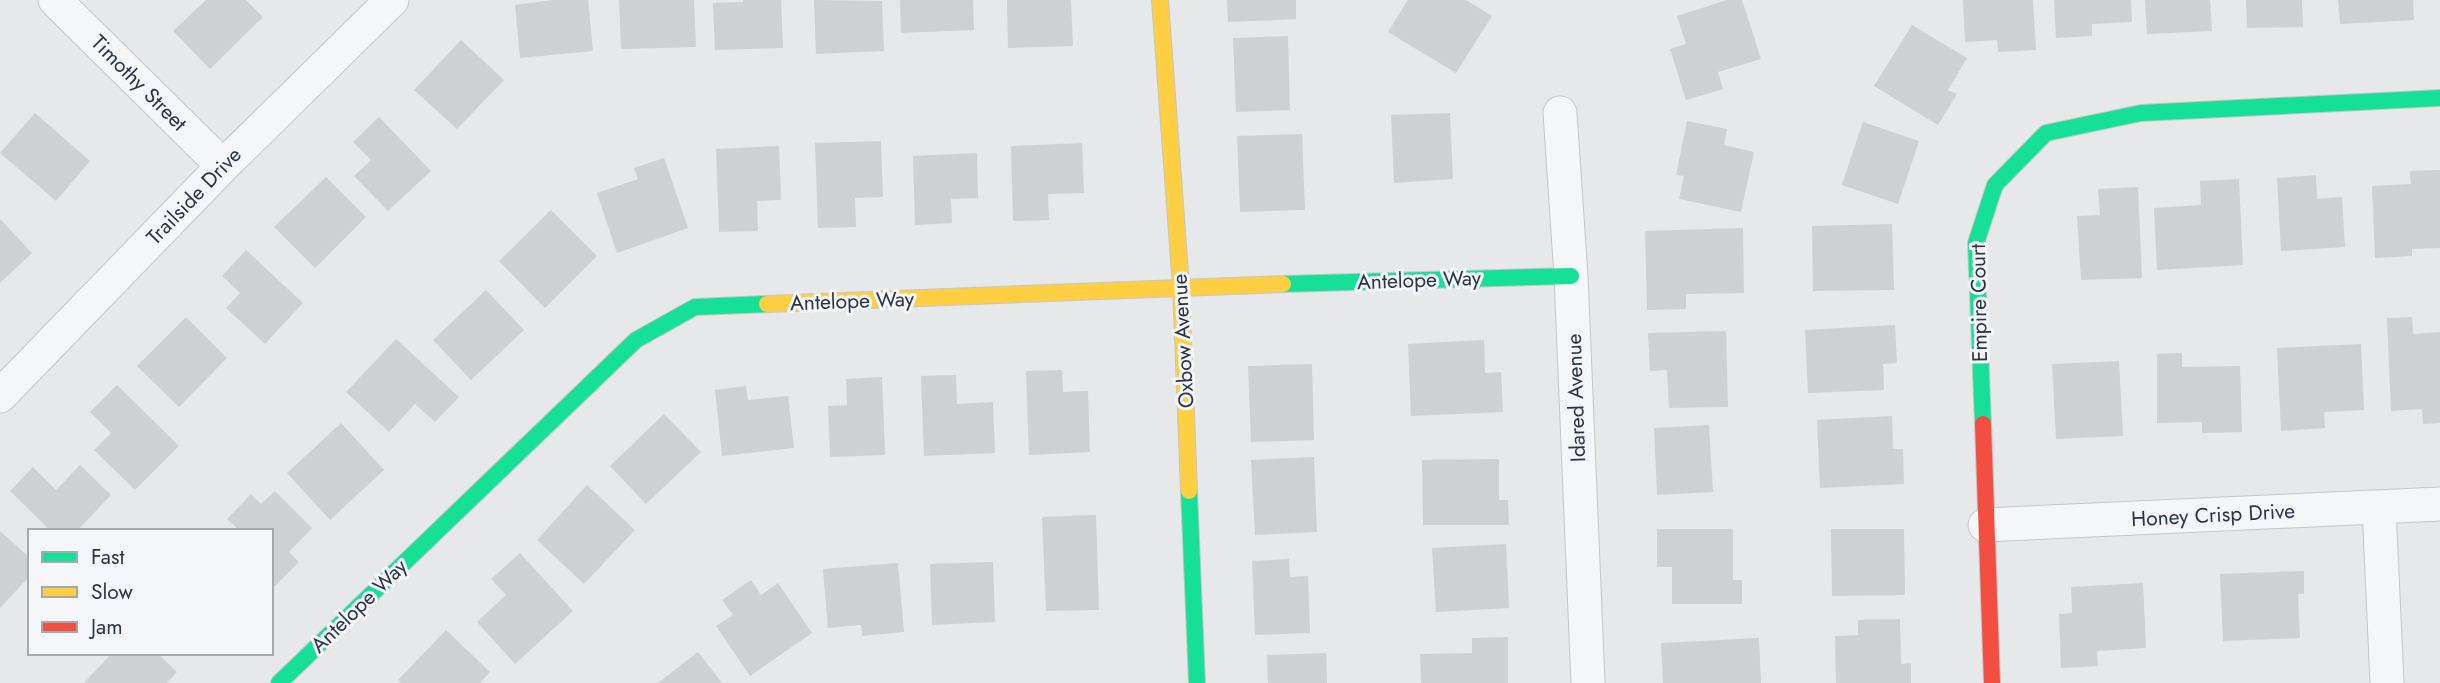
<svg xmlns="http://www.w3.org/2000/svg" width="2440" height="683" font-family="Jost,sans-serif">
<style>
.building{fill:#ced0d3}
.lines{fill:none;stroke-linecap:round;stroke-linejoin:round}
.street-casing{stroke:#c4c6c8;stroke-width:35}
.fast-casing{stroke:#c4c6c8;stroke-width:18}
.slow-casing{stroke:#c4c6c8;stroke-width:18}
.jam-casing{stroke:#c4c6c8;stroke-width:18}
.street{stroke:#f5f6f7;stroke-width:33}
.fast{stroke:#16e098;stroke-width:16}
.slow{stroke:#ffcf43;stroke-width:16}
.jam{stroke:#f24e42;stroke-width:16}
.labels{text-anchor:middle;stroke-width:6;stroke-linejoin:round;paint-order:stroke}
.street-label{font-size:21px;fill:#2b3445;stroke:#f4f6f9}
</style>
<rect width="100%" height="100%" fill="#e6e8ea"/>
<!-- building -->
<path class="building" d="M206 0H246L263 17 210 69 173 31Z
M553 0H588L593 51 520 58 515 5Z
M619 0H694L696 47 621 49Z
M743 0H781L783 48 715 50 713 3 743 2Z
M814 0 882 1 884 51 816 54Z
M900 0H973L974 30 901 33Z
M1007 0H1071L1073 46 1008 48Z
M1227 0H1296V19L1228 22Z
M1408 0H1466L1492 16 1456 73 1388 32Z
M1727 0H1742L1761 59 1718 72 1723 89 1686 100 1670 49 1686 44 1677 16Z
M1963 0H2033L2036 50 1998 52 1997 40 1965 42Z
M2054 0H2131L2132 22 2092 24V36L2056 38Z
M2145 0H2210L2212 31 2147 34Z
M2246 0H2302L2303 27 2247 28Z
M2338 0H2413L2414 20 2340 24Z
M1912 25 1967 58 1948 90 1957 94 1938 125 1874 86Z
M1288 36 1290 110 1236 112 1233 38Z
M461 40 504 80 457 129 414 90Z
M35 113 90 161 56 201 0 153Z
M1450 113 1453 179 1394 183 1391 115Z
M379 117 431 171 388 211 354 176 371 160 353 142Z
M1687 121 1727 129 1724 145 1754 152 1741 212 1679 199 1684 176 1676 175Z
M1863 122 1919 141 1898 204 1842 185Z
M1302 134 1305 210 1240 212 1237 136Z
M881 141 883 197 855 198 856 227 818 228 815 143Z
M1082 143 1084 193 1048 194 1049 220 1013 221 1011 146Z
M779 146 781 200 757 201 758 231 719 232 716 149Z
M977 153 978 198 951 199 952 223 915 225 913 156Z
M664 158 688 228 617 253 597 193 638 179 634 168Z
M2440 170V248L2412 249V256L2375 258 2372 186 2411 184 2410 171Z
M2316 175 2317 199 2342 197 2345 247 2281 251 2277 178Z
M326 177 366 217 315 268 274 227Z
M2239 179 2243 265 2157 270 2154 208 2201 205 2200 181Z
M2138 187 2142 278 2081 280 2077 216 2100 215 2098 189Z
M551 210 597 256 545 308 499 261Z
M0 219 32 253 0 283Z
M1892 224 1894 290 1813 291 1812 226Z
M1743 228 1744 293 1686 294V309L1647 310 1645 231Z
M246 250 303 303 265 344 226 308 240 293 222 276Z
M486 290 524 330 471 380 433 340Z
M186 317 227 358 179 407 137 366Z
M2412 317 2413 334 2440 332V423L2423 424 2422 409 2391 411 2387 318Z
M1895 325 1897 363 1883 364 1884 390 1808 393 1805 330Z
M1726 331 1728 407 1669 408 1667 370 1650 371 1648 333Z
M396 339 459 397 435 422 415 404 389 432 346 392Z
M1484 340 1485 373 1501 372 1503 412 1411 416 1408 344Z
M2361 344 2364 410 2324 412 2325 428 2281 431 2277 348Z
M2182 353V367L2240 366 2242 432 2202 433V422L2157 423V354Z
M2119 361 2123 436 2056 439 2052 364Z
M1312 364 1314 440 1251 442 1248 366Z
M1062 370 1063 392 1088 391 1090 452 1029 455 1026 371Z
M956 375 957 404 993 402 995 453 924 456 921 376Z
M882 377 885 455 830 457 828 406 847 405 846 379Z
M117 385 179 446 135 490 94 450 111 433 90 412Z
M746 386 748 400 788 396 794 448 722 456 715 390Z
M664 414 701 452 646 504 610 466Z
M1892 416 1893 449H1903L1904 484 1820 488 1817 420Z
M341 423 384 470 330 520 287 473Z
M1709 425 1713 492 1657 495 1654 428Z
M1314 457 1317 532 1255 535 1251 460Z
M1499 459V500H1508L1509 525H1423L1422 460Z
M80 465 111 495 77 531H51L10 491 33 467 56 490Z
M587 485 635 530 584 584 537 540Z
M275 491 312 528 289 552 299 562 271 590V531H232L236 527 227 519 251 494 261 504Z
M1096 515 1099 610 1046 611 1042 517Z
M1657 529H1733V580H1742V604H1672V567H1657Z
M1831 529H1904L1905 595 1832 596Z
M0 531 30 558V576L0 608Z
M1506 544 1509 608 1436 612 1432 548Z
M520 553 573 611 515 664 477 622 506 595 491 579Z
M1289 559 1290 577 1308 576 1310 633 1255 635 1252 561Z
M993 562 995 622 932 625 930 564Z
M898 563 904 632 862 636 861 625 828 628 823 569Z
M2304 571V594H2298L2300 638 2223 641 2220 574Z
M751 580 761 595 778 583 812 633 750 676 716 626 733 615 722 600Z
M2143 583 2146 648 2097 651 2098 666 2061 668 2059 614 2072 613 2071 587Z
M1900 619 1901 664 1911 663V683H1836L1835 636 1858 635V620Z
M446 630 490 672 480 683H401L398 680Z
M1508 637V683H1421L1420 654 1472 653V638Z
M1759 638 1761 683H1663L1661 643Z
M698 652 722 683H658Z
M112 653H157L177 672 167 683H84Z
M1326 653 1327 683H1268L1267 655Z"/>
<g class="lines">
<!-- street casing -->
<g class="street-casing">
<path id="street" d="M55 0 223 166
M1560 113 1571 276 1588 683
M0 396 223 166 392 0
M2379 507 2387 683
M1985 525 2440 504"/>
</g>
<!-- fast casing -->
<g class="fast-casing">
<path id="fast" d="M1283 284 1571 276
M1983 424 1976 243 1995 185 2046 133 2141 113 2440 98
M1189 491 1197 683
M279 683 636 340 695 307 767 304"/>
</g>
<!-- slow casing -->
<g class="slow-casing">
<path id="slow" d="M1160 0 1181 287 1189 491
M767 304 1283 284"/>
</g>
<!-- jam casing -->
<g class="jam-casing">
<path id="jam" d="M1983 424 1992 683"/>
</g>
<!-- street -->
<use href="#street" class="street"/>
<!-- fast -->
<use href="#fast" class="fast"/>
<!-- slow -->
<use href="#slow" class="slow"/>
<!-- jam -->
<use href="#jam" class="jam"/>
</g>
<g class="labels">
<!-- street labels -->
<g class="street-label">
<text transform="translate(139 83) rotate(45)" y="7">Timothy Street</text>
<text transform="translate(194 196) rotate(-46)" y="7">Trailside Drive</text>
<text transform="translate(1419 280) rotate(-2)" y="7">Antelope Way</text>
<text transform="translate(852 301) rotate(-2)" y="7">Antelope Way</text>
<text transform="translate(1979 303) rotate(-91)" y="7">Empire Court</text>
<text transform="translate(1183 341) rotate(-93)" y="7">Oxbow Avenue</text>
<text transform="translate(1576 398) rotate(-92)" y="7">Idared Avenue</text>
<text transform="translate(2213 515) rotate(-3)" y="7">Honey Crisp Drive</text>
<text transform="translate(359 606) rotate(-44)" y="7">Antelope Way</text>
</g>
</g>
<!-- legend -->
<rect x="28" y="529" width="245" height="126" fill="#f4f6f9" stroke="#a4a8b1" stroke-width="2"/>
<rect x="42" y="552" width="35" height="10" fill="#16e098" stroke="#a4a8b1" stroke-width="2"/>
<text x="91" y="564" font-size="21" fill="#2b3445">Fast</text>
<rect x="42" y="587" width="35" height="10" fill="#ffcf43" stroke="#a4a8b1" stroke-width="2"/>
<text x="91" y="599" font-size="21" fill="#2b3445">Slow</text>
<rect x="42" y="622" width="35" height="10" fill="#f24e42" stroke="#a4a8b1" stroke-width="2"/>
<text x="91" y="634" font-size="21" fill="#2b3445">Jam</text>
</svg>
